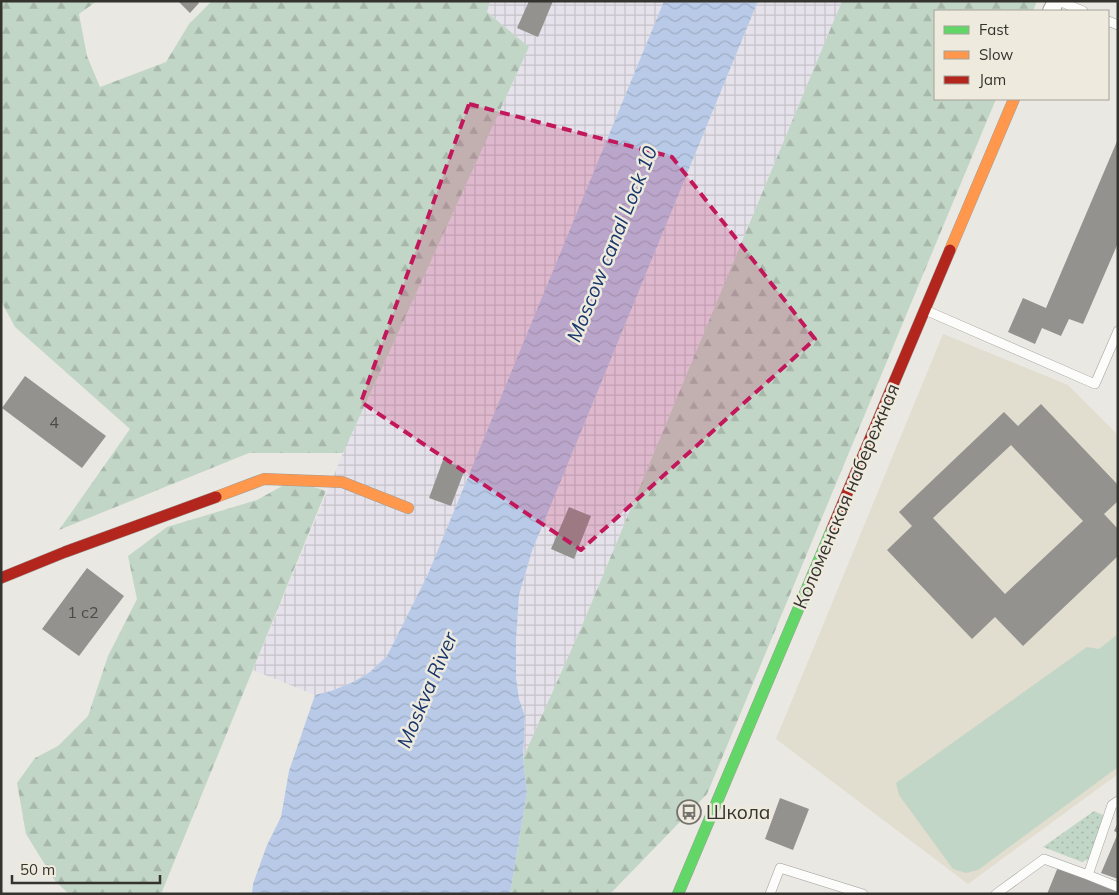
<svg xmlns="http://www.w3.org/2000/svg" width="1119" height="895" font-family="Mulish,sans-serif">
<style>
.industrial{fill:url(#industrial-grid)}
.built{fill:#e1ddcf}
.forest{fill:url(#forest-firs)}
.park{fill:url(#park-dots)}
.garden{fill:#c2d6c7}
.water{fill:url(#water-waves)}
.building{fill:#94928e;fill-rule:evenodd}
.lines{fill:none;stroke-linecap:round;stroke-linejoin:round}
.lane-casing{stroke:#9f9d99;stroke-width:10}
.street-casing{stroke:#9f9d99;stroke-width:18}
.fast-casing{stroke:#9f9d99;stroke-width:12}
.slow-casing{stroke:#9f9d99;stroke-width:12}
.jam-casing{stroke:#9f9d99;stroke-width:12}
.lane{stroke:#fcfcfb;stroke-width:9}
.street{stroke:#fcfcfb;stroke-width:16}
.fast{stroke:#63d668;stroke-width:11}
.slow{stroke:#ff974d;stroke-width:11}
.jam{stroke:#b3261e;stroke-width:11}
.marked{fill:#c2185b;fill-opacity:0.2;stroke:#c2185b;stroke-width:4;stroke-dasharray:10 6;stroke-linejoin:round}
.labels{text-anchor:middle;stroke-width:5;stroke-linejoin:round;paint-order:stroke}
.number-label{font-size:16px;fill:#4c4b46}
.street-label{font-size:19px;fill:#34332e;stroke:#eeeade}
.poi-label{font-size:19px;fill:#34332e;stroke:#eeeade;text-anchor:start}
.water-label{font-size:20px;font-style:italic;fill:#18376c;stroke:#eeeade}
</style>
<defs>
<pattern id="industrial-grid" width="8" height="8" patternUnits="userSpaceOnUse" patternTransform="scale(1.25)"><rect width="8" height="8" fill="#e5e2eb"/><path d="M0 4h8M4 0v8" fill="none" stroke="#c5c2ca"/></pattern>
<pattern id="forest-firs" width="22" height="20" patternUnits="userSpaceOnUse" patternTransform="scale(1.25)"><rect width="22" height="20" fill="#c2d6c7"/><path d="M5 1l3.5 6h-7zM16 11l3.5 6h-7z" fill="#a7b8ab"/></pattern>
<pattern id="park-dots" width="8" height="8" patternUnits="userSpaceOnUse" patternTransform="scale(1.25)"><rect width="8" height="8" fill="#c2d6c7"/><path d="M2 2h.1M6 6h.1" fill="none" stroke="#a7b8ab" stroke-width="1.8" stroke-linecap="round"/></pattern>
<pattern id="water-waves" width="16" height="10" patternUnits="userSpaceOnUse" patternTransform="scale(1.25)"><rect width="16" height="10" fill="#b8cae7"/><path d="M0 5q4-4 8 0t8 0" fill="none" stroke="#9faec6"/></pattern>
</defs>
<rect width="100%" height="100%" fill="#eae8e2"/>
<!-- industrial -->
<path class="industrial" d="M490 1H664L428 574 387 656 370 672 353 682 331 691 315 695 253 670 343 453 529 47 487 12Z
M758 1H842L581 628 523 758 525 716 519 699 516 678V640L519 595 532 551Z"/>
<!-- built -->
<path class="built" d="M943 334 1068 385 1118 435V774L968 884 776 739Z"/>
<!-- forest -->
<path class="forest" d="M1 1H97L79 14 87 56 100 87 166 62 189 24 212 1H490L487 12 529 47 343 453H249L59 530 130 429 15 327 1 301Z
M842 1H1037L1033 11H935V99H996L707 794 610 894H510L527 792 523 758 581 628Z
M293 480 326 491 161 894H69L55 881 26 834 17 783 35 758 58 746 88 716 108 656 137 599 128 556 167 527 257 500Z"/>
<!-- park -->
<path class="park" d="M1094 811 1105 816 1091 858 1082 862 1043 847Z"/>
<!-- garden -->
<path class="garden" d="M1118 634V767L978 870 966 873 953 869 899 795 896 783 1087 647 1099 649Z"/>
<!-- water -->
<path class="water" d="M664 1H758L532 551 519 595 516 640V678L519 699 525 716 523 758 527 792 510 894H252L253 884 267 845 281 817 289 771 315 695 331 691 353 682 370 672 387 656 428 574Z"/>
<!-- building -->
<path class="building" d="M178 1H198L199 3 190 13Z
M529 1H553L538 37 517 28Z
M1118 139V243L1083 324 1069 319 1061 336 1042 328 1035 344 1008 332 1023 298 1046 308Z
M25 376 106 436 82 468 2 408Z
M1041 404 1118 485V501L1104 514 1118 529V556L1023 646 995 617 972 639 887 550 912 526 899 512 1004 412 1018 426ZM1011 445 1083 521 1005 594 933 518Z
M443 460 465 469 451 506 429 498Z
M569 507 591 516 574 559 551 549Z
M87 568 124 596 79 656 42 629Z
M780 798 809 809 793 850 765 839Z
M1118 822V879L1101 873 1118 833 1114 831Z
M1058 867 1118 890V894H1047Z"/>
<g class="lines">
<!-- lane casing -->
<g class="lane-casing">
<path id="lane" d="M1059 1 1083 11
M1108 21 1118 25
M925 310 1095 384 1118 331
M1118 801 1112 805 1088 875 1118 887
M770 894 780 868 863 894
M996 894 1044 859 1088 875"/>
</g>
<!-- street casing -->
<g class="street-casing">
<path id="street" d="M1051 11 1056 1"/>
</g>
<!-- fast casing -->
<g class="fast-casing">
<path id="fast" d="M678 894 832 529"/>
</g>
<!-- slow casing -->
<g class="slow-casing">
<path id="slow" d="M950 250 1014 99
M216 497 264 479 342 482 408 508"/>
</g>
<!-- jam casing -->
<g class="jam-casing">
<path id="jam" d="M832 529 950 250
M1 578 65 552 216 497"/>
</g>
<!-- lane -->
<use href="#lane" class="lane"/>
<!-- street -->
<use href="#street" class="street"/>
<!-- fast -->
<use href="#fast" class="fast"/>
<!-- slow -->
<use href="#slow" class="slow"/>
<!-- jam -->
<use href="#jam" class="jam"/>
</g>
<!-- marked area -->
<path class="marked" d="M469 104 672 157 815 339 581 550 361 402Z"/>
<!-- icons -->
<defs>
<g id="bus-ring" transform="scale(1.25)"><circle r="9.5" fill="#eeeade" stroke="#74726d" stroke-width="1.5"/><path d="M-5-6H5V4H4V6H2V4H-2V6H-4V4H-5ZM-3.5-4V0h7V-4ZM-3.5 1.2v1.5H-2V1.2ZM2 1.2v1.5H3.5V1.2Z" fill="#74726d"/></g>
</defs>
<g fill-rule="evenodd">
<use href="#bus-ring" x="689" y="812"/>
</g>
<g class="labels">
<!-- number labels -->
<g class="number-label">
<text x="54" y="428">4</text>
<text x="83" y="618">1 с2</text>
</g>
<!-- street labels -->
<g class="street-label">
<text transform="translate(846 496) rotate(-67)" y="7">Коломенская набережная</text>
</g>
<!-- poi labels -->
<g class="poi-label">
<text x="706" y="819">Школа</text>
</g>
<!-- water labels -->
<g class="water-label">
<text transform="translate(612 244) rotate(-68)" y="7">Moscow canal Lock 10</text>
<text transform="translate(427 690) rotate(-67)" y="7">Moskva River</text>
</g>
</g>
<!-- border -->
<rect width="1119" height="895" fill="none" stroke="#34332e" stroke-width="5"/>
<!-- legend -->
<rect x="934" y="10" width="175" height="90" fill="#eeeade" stroke="#a4a198"/>
<rect x="944" y="26" width="25" height="8" fill="#63d668" stroke="#a4a198"/>
<text x="979" y="35" font-size="15" fill="#34332e">Fast</text>
<rect x="944" y="51" width="25" height="8" fill="#ff974d" stroke="#a4a198"/>
<text x="979" y="60" font-size="15" fill="#34332e">Slow</text>
<rect x="944" y="76" width="25" height="8" fill="#b3261e" stroke="#a4a198"/>
<text x="979" y="85" font-size="15" fill="#34332e">Jam</text>
<!-- scale -->
<path d="M12 875v8h148v-8" fill="none" stroke="#34332e" stroke-width="2.5"/>
<text x="20" y="875" font-size="15" fill="#34332e" stroke="#eeeade" stroke-width="4" paint-order="stroke">50 m</text>
</svg>
